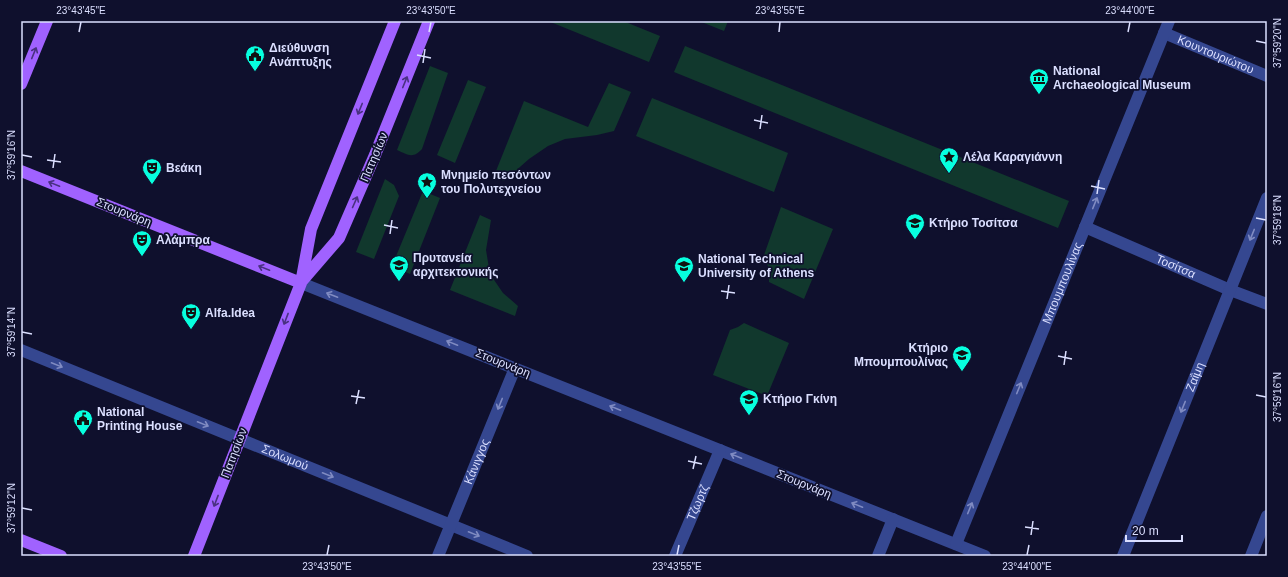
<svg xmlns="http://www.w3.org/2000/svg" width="1288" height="577" font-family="Helvetica,sans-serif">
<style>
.green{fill:#11382d}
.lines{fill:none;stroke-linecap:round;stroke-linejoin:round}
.minor{stroke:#354790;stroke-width:12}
.major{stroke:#a062ff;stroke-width:12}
.oneway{stroke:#493181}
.oneway2{stroke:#808bc2}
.ticks{fill:none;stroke:#dbdfff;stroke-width:1.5}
.labels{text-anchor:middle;stroke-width:3.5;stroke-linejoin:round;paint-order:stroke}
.poi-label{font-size:12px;font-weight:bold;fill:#dbdfff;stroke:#0f102d;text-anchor:start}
.street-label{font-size:12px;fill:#dbdfff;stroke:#0f102d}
.neatline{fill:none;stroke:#dbdfff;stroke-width:1.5}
.ticks-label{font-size:10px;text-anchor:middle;fill:#dbdfff}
</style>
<rect width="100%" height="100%" fill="#0f102d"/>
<!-- green -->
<path class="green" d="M548 21H623L660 36 649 62Z
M699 21H728L724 31Z
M685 46 1069 201 1058 228 674 72Z
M430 66 448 73 422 149C413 159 408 155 397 150Z
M468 80 486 87 455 163 437 155Z
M609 83 631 92 614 131 597 135 565 139 548 146 529 159 504 181 494 176 524 101 588 127Z
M652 98 788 153 774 192 636 136Z
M385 179 394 185 399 196 374 259 356 252Z
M423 191 440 198 410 274 392 266Z
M781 207 833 229 804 299 769 282V269L764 255Z
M480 215 491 220 486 250 490 274 503 293 518 306 515 316 450 290Z
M744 323 789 343 767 396 713 375 730 330 738 327Z"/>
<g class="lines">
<!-- minor -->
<g class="minor">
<path id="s1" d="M1164 33 1267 76"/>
<path id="s2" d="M1085 227 1230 290 1267 304"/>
<path d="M301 283 985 556"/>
<path id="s3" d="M21 350 527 556"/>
<path id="s4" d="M956 544 1169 21"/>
<path id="s5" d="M438 556 515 368"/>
<path id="s6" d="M675 556 720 450"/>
<path d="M878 556 893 519"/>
<path id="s7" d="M1123 556 1267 198"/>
<path d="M1251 556 1267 516"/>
</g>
<!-- major -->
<path class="major" d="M21 84 47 21
M21 171 301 283
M301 282 339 238 375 155 429 21
M21 540 61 556
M194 556 301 283 311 229 395 21"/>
</g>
<!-- one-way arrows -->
<defs><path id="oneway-shaft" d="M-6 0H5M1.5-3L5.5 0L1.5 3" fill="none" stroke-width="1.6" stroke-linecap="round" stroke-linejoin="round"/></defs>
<g class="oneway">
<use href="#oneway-shaft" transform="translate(34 53) rotate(-68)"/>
<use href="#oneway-shaft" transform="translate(405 82) rotate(-68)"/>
<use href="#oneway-shaft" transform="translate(360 109) rotate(112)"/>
<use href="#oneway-shaft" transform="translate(54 184) rotate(-158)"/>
<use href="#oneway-shaft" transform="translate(355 202) rotate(-66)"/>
<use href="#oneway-shaft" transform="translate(264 268) rotate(-158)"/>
<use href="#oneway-shaft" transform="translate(286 319) rotate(111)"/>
<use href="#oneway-shaft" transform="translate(216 501) rotate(111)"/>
</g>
<g class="oneway2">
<use href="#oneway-shaft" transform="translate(1095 203) rotate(-68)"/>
<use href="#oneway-shaft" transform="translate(1252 235) rotate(112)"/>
<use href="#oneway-shaft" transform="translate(332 295) rotate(-159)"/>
<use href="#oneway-shaft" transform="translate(452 343) rotate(-158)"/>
<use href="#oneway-shaft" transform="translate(57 365) rotate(22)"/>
<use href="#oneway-shaft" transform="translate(1019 388) rotate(-68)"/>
<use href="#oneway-shaft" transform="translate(500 404) rotate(112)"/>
<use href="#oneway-shaft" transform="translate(1183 407) rotate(112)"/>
<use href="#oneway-shaft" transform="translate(615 408) rotate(-158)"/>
<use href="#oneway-shaft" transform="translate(203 424) rotate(22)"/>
<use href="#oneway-shaft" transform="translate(736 456) rotate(-158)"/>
<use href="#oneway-shaft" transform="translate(328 475) rotate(22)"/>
<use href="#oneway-shaft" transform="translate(857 505) rotate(-158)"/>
<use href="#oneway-shaft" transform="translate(970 508) rotate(-68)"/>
<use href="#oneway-shaft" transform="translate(474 534) rotate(22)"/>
</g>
<!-- ticks -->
<path class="ticks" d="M79 32 81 22M429 32 431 22M779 32 780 22M1128 32 1130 22M1256 41 1266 43M417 55 431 58M423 63 425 49M754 120 768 123M760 129 762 115M22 155 32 157M47 160 61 162M53 168 55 154M1091 186 1105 189M1097 194 1099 180M1256 218 1266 220M384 225 398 228M390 234 392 220M721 291 735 293M727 299 729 285M22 332 32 334M1058 356 1072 359M1064 365 1066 351M1256 395 1266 397M351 396 365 398M356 404 359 390M688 461 702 464M693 469 696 456M22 508 32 510M1025 527 1039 529M1031 535 1033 521M327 555 329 545M677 555 679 545M1027 555 1029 545"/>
<!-- icons -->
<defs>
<g id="civic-pin" transform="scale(1)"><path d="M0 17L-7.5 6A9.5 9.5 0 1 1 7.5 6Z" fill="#07ffdf" stroke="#0f102d"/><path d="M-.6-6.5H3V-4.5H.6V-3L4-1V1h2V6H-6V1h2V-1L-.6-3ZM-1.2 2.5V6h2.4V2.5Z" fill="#111"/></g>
<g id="museum-pin" transform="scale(1)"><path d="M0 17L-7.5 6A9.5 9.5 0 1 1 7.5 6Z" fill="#07ffdf" stroke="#0f102d"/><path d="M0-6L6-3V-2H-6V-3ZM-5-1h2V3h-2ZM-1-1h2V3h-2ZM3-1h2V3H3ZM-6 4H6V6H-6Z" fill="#111"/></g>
<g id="sight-pin" transform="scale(1)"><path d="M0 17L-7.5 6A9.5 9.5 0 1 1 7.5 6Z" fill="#07ffdf" stroke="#0f102d"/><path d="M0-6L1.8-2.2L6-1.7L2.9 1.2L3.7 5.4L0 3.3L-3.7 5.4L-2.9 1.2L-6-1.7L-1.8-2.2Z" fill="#111"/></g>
<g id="theatre-pin" transform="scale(1)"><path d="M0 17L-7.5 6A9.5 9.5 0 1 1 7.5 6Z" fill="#07ffdf" stroke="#0f102d"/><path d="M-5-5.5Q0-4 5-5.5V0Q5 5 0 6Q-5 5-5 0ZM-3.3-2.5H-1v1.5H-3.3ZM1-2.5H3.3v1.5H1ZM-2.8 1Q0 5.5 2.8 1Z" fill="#111"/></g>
<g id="university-pin" transform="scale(1)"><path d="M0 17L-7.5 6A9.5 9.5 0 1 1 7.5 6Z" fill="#07ffdf" stroke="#0f102d"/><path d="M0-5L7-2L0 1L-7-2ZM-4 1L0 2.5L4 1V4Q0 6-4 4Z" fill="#111"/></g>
</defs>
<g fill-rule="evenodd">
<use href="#civic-pin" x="255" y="55"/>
<use href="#museum-pin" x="1039" y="78"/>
<use href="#sight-pin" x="949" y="157"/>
<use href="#theatre-pin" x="152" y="168"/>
<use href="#sight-pin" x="427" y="182"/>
<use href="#university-pin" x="915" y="223"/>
<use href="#theatre-pin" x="142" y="240"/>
<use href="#university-pin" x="399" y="265"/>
<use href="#university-pin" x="684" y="266"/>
<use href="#theatre-pin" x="191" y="313"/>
<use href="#university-pin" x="962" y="355"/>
<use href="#university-pin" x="749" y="399"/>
<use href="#civic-pin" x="83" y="419"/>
</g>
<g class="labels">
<!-- poi labels -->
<g class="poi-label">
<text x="269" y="52">Διεύθυνση<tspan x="269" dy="14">Ανάπτυξης</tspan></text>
<text x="1053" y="75">National<tspan x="1053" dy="14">Archaeological Museum</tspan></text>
<text x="963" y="161">Λέλα Καραγιάννη</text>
<text x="166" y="172">Βεάκη</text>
<text x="441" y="179">Μνημείο πεσόντων<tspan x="441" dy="14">του Πολυτεχνείου</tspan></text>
<text x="929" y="227">Κτήριο Τοσίτσα</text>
<text x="156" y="244">Αλάμπρα</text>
<text x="413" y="262">Πρυτανεία<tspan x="413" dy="14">αρχιτεκτονικής</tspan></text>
<text x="698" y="263">National Technical<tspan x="698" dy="14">University of Athens</tspan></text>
<text x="205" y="317">Alfa.Idea</text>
<text x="948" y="352" text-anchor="end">Κτήριο<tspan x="948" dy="14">Μπουμπουλίνας</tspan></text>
<text x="763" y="403">Κτήριο Γκίνη</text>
<text x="97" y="416">National<tspan x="97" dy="14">Printing House</tspan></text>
</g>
<!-- street labels -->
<g class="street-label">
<text dy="4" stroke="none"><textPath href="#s1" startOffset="56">Κουντουριώτου</textPath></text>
<text transform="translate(374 157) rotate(-67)" y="4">Πατησίων</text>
<text transform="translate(124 212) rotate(22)" y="4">Στουρνάρη</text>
<text dy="4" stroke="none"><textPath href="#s2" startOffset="99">Τοσίτσα</textPath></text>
<text dy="4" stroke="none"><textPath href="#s4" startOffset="282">Μπουμπουλίνας</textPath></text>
<text transform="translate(503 363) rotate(22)" y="4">Στουρνάρη</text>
<text dy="4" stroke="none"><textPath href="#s7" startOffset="193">Ζαΐμη</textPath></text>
<text transform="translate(234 453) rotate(-69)" y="4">Πατησίων</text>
<text dy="4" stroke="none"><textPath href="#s3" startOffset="285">Σολωμού</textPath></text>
<text dy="4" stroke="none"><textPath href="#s5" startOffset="102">Κάνιγγος</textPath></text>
<text transform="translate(804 484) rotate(22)" y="4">Στουρνάρη</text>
<text dy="4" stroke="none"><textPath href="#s6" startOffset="58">Τζωρτζ</textPath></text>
</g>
</g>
<!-- border -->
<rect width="1288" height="577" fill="none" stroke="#0f102d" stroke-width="44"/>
<!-- scale -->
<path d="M1126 535v6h56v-6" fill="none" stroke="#dbdfff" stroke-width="2"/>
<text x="1132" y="535" font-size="12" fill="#dbdfff" stroke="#0f102d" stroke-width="3" paint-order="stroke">20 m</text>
<rect x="22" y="22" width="1244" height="533" class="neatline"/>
<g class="ticks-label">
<text x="81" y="14">23°43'45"E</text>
<text x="431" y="14">23°43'50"E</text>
<text x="780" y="14">23°43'55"E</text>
<text x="1130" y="14">23°44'00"E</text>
<text transform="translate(1277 43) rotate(-90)" y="4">37°59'20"N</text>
<text transform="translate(11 155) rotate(-90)" y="4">37°59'16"N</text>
<text transform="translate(1277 220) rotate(-90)" y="4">37°59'18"N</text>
<text transform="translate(11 332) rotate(-90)" y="4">37°59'14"N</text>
<text transform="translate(1277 397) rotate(-90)" y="4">37°59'16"N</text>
<text transform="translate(11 508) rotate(-90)" y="4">37°59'12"N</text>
<text x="327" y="570">23°43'50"E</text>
<text x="677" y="570">23°43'55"E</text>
<text x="1027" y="570">23°44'00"E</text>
</g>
</svg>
